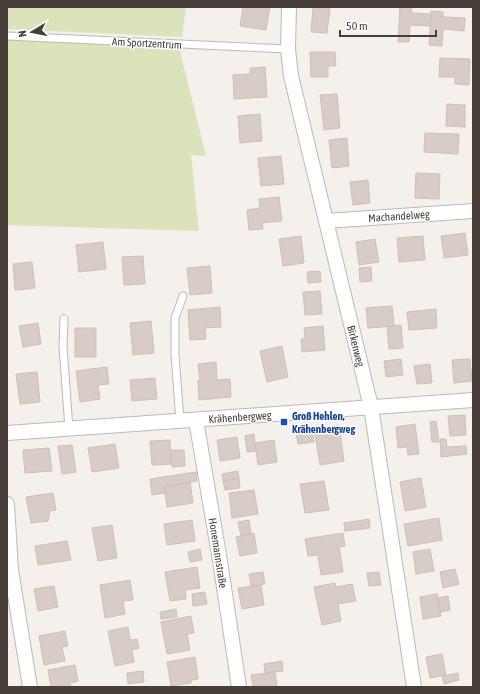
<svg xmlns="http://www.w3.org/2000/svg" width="480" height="694" font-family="'Asap Condensed',sans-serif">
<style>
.green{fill:#dae3ba}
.building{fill:#d8ccc6;stroke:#cfc0b7}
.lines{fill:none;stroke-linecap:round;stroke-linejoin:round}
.lane-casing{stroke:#c2b8b2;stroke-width:9}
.street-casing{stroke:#c2b8b2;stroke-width:16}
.lane{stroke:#fff;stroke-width:7}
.street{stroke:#fff;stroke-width:14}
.transit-dot{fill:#1a4fb4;stroke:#fff;stroke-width:1.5}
.labels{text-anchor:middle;stroke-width:3;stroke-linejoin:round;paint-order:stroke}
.street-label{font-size:11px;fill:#483f3a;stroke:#fff}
.transit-label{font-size:11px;font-weight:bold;fill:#164399;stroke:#fff;text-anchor:start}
</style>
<rect width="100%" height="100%" fill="#f4f0ec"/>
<!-- green -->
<path class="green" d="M7 7H186L182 37 7 29Z
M7 40 181 48 180 51 206 156 191 155 199 231 7 225Z"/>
<!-- building -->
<path class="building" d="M243 7H270L266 30 240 26Z
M313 7H330L327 33 311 32Z
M400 7H412L411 13 431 14 430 26 410 25 409 42H398Z
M431 11 443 12V17L465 18 464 31 443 29 442 46 429 45Z
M310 52H335L336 66H328V77H311Z
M440 58 470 59 469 85 455 84V77H439Z
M265 67 267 97 234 99 233 75 250 74V68Z
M337 94 340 128 324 130 320 95Z
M447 104 465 105V127L446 126Z
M260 114 262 141 240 143 238 116Z
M425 133 459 134 458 154 424 152Z
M347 138 349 166 332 168 329 140Z
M281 156 284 184 261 186 258 158Z
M416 173 440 174 439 199 415 198Z
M368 180 370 203 353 205 350 182Z
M279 197 282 221 262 223 263 229 249 230 247 210 260 208 259 199Z
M465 233 468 255 444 258 441 236Z
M301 236 304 263 283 266 279 239Z
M423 236 425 260 399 262 397 238Z
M375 239 379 262 359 265 356 242Z
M103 242 106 269 79 272 76 245Z
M143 256 145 284 124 285 122 257Z
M32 262 35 288 15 290 13 264Z
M210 266 212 293 190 295 187 268Z
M371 267 372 281 360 282 359 268Z
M320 271 321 282 308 283 307 272Z
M320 291 322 314 305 315 303 292Z
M392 306 394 326 368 328 366 308Z
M220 307 221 327 205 328 206 339 190 340 188 310Z
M436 309 437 328 409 330 407 312Z
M151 321 154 353 133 355 130 323Z
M38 323 41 344 23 347 19 326Z
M401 325 403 348 389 349 387 326Z
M323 326 325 350 302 352 301 339H305L304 328Z
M75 328H96V357H75Z
M282 346 288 377 267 382 260 351Z
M401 359 403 375 386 377 384 361Z
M470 359 472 381 454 383 452 360Z
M216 362 217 380 230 379 231 397 199 400 198 380H200L198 364Z
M430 364 432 383 417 384 414 366Z
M107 367 109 384 98 385 100 399 80 402 76 371Z
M37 372 40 402 20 404 16 374Z
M155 378 157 399 132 401 130 380Z
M465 415 466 435 450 436 448 416Z
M436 421 439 442H432L430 422Z
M415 424 419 454 408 455 407 447 398 448 396 427Z
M339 425 344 461 320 465 314 429Z
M312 430 314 442 298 444 296 432Z
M254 434 256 451 247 452 245 436Z
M237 437 240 458 220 461 217 440Z
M440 439H446L447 447 466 446 467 454 441 457Z
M170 440 171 464 152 465 150 441Z
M274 440 277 462 258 465 255 443Z
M115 444 119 468 92 472 88 448Z
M72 445 76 472 62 474 58 446Z
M49 448 52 471 25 473 23 450Z
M171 450H184L185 466 172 467Z
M238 471 239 478 223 481 222 474Z
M196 472 197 481 164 487 165 493 152 495 150 479Z
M239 478 240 488 225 490 223 481Z
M421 478 426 507 405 511 400 482Z
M324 481 329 510 305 513 300 484Z
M190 482 193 503 167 507 164 487Z
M254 490 258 514 232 518 229 493Z
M53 493 56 510 50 511 48 521 31 523 26 497Z
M439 518 442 540 408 546 404 524Z
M369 519 370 528 345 531 344 523Z
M192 520 195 541 167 545 164 524Z
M249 520 251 534 241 536 238 522Z
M112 525 117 558 98 561 92 528Z
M254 533 257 553 240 556 236 537Z
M343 533 345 546 339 547 343 572 321 575 318 555 308 556 305 539Z
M67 541 71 560 38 565 35 546Z
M200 549 202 560 190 562 188 552Z
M430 549 434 571 416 574 413 552Z
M197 567 200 588 185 590 186 599 170 601 165 572Z
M455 569 459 584 443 588 440 572Z
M263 572 265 584 251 586 249 574Z
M379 572 381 585 369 586 367 573Z
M130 580 133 600 123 601 125 614 105 618 100 585Z
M335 583 336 587 352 584 356 601 338 604 341 621 322 625 314 587Z
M261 585 264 605 242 609 238 588Z
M54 586 58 607 38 611 34 589Z
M205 592 207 604 193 606 192 594Z
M437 594 441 616 423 619 420 597Z
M448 596 450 610 440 612 438 598Z
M176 609 177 617 161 619 160 612Z
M191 616 194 633 187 634 190 650 167 654 161 622Z
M128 627 130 640 137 639 139 648 132 650 134 662 115 666 108 631Z
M65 631 68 646 62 647 65 661 44 665 39 636Z
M442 654 446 675 430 678 426 657Z
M195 657 198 679 191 680V683L171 686 167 662Z
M282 661 283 671 265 673 264 664Z
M75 665 78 681 70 683 71 687H51L48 670Z
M143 671 144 682 128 684 127 673Z
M275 672 277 687H253L251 675Z
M458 673 459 680 444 684 442 676Z"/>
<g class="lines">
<!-- lane casing -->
<g class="lane-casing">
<path id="lane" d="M7 36 288 49
M64 319 63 347 69 429
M180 421 175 355V318L183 296"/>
</g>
<!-- street casing -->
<g class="street-casing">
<path id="street" d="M289 7 288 49 291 76 371 407 414 687
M326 221 473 211
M196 420 220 561 239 687
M7 433 473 400
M7 504 11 570 30 687"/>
</g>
<!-- lane -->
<use href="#lane" class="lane"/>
<!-- street -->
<use href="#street" class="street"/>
</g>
<!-- markers -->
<rect class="transit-dot" x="280" y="418" width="8" height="8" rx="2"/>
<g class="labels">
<!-- street labels -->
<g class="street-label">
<text transform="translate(147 43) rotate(3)" y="4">Am Sportzentrum</text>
<text transform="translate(399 216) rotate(-4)" y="4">Machandelweg</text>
<text transform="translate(356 346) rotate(76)" y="4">Birkenweg</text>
<text transform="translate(240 417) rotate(-4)" y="4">Krähenbergweg</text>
<text transform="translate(218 553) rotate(81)" y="4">Honemannstraße</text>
</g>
<!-- transit labels -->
<g class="transit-label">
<text x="292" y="420">Groß Hehlen,<tspan x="292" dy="13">Krähenbergweg</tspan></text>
</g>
</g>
<!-- border -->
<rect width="480" height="694" fill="none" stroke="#483f3a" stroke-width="16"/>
<!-- north arrow -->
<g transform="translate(32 32) rotate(260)" stroke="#ffffff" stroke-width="3" paint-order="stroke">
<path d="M0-3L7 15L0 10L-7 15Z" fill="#483f3a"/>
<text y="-6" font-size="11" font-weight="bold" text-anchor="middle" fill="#483f3a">N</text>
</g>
<!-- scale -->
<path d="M340 30v6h96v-6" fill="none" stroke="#483f3a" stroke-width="2"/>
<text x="346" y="30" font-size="12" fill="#483f3a" stroke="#ffffff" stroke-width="3" paint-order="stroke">50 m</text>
</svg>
